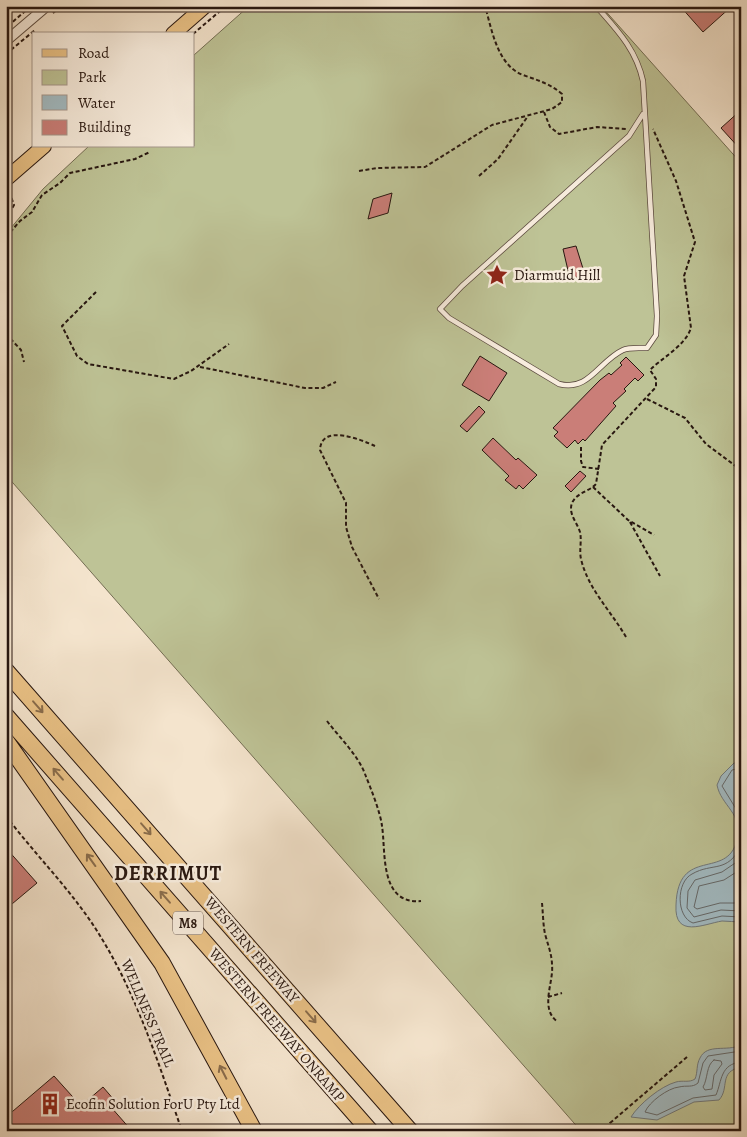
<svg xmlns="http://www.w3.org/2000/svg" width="747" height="1137" font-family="Alegreya,serif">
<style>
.green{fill:#bec396;stroke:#736d53}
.water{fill:#a2bbc3;stroke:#71797b}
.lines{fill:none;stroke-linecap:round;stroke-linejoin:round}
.shore{stroke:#65696a;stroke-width:1}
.building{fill:#ca7e78;stroke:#281710}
.service-casing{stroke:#5b4a3f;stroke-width:6}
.minor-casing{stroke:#5b4a3f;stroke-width:11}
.primary-casing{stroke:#281710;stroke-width:16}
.motorway-casing{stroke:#281710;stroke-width:18}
.path{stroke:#281710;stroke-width:2;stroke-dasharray:4 2.5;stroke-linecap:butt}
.service{stroke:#f8edde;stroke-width:4.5}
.minor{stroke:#f8edde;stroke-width:9}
.primary{stroke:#eac286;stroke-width:14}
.motorway{stroke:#eac286;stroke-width:16}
.oneway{stroke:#896c4b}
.labels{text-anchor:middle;stroke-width:5;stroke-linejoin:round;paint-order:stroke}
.shield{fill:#f8edde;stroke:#66574e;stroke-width:1}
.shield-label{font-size:14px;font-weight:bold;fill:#281710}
.poi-label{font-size:15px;fill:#281710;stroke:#f8edde;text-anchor:start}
.street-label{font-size:15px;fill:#281710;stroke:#f8edde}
.district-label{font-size:20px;font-weight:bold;letter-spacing:1px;fill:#281710;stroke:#f8edde}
</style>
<rect width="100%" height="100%" fill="#f4e4cd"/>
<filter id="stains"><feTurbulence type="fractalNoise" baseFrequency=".004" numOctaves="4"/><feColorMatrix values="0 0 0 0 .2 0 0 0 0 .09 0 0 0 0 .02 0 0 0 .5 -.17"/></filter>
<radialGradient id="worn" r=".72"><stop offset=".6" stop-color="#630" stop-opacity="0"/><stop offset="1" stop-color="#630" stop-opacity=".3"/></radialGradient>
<!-- green -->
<path class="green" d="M249 6H601L741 163V1131H581L6 475V234L43 189 89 146H194V55Z"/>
<!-- water -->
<path class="water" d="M734 763H741V922C735 922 728 921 722 921 704 924 674 939 676 905 678 845 727 881 737 840 744 814 721 806 717 785L721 776Z
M741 1045V1067C718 1072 730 1088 719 1100L694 1102 657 1120 631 1117C639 1104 661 1086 676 1082 683 1080 689 1083 695 1079 698 1072 696 1065 700 1058 707 1043 727 1052 741 1045Z"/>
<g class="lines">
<!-- shore -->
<path class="shore" d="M741 768 732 770 722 786 741 817
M741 846C727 874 713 862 692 874 676 882 676 917 693 923L722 916 741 917
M741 859 722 872 695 880 688 891 687 908 694 917 721 910 741 911
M741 869 724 880 699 886 694 907 697 909 720 903H741
M741 1051 708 1056 703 1063 698 1083C692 1088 687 1085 679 1087 668 1088 649 1102 645 1112L657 1115 693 1098 716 1095C722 1081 720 1064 741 1062
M714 1060 721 1061 722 1064 714 1075 712 1089 705 1090 703 1087C708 1079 706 1065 714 1060Z"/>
</g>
<!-- building -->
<path class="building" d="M680 6H732L703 32Z
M741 110V150L721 128Z
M392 193 388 213 368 219 373 199Z
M576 246 585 275 570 279 563 249Z
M480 356 507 373 489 401 462 385Z
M626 357 644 375 638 381 635 378 624 389 626 391 613 403 616 406 585 441 583 439 578 444 575 440 567 448 554 436 558 432 553 428 600 380 609 373 611 375 622 365 620 363Z
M479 406 485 412 467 432 460 426Z
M493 438 516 460 518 458 537 475 523 489 519 485 516 489 505 480 509 476 482 450Z
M580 471 586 476 571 492 565 486Z
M6 848 37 883 6 909Z
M54 1076 81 1106 103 1087 115 1101 110 1106 132 1131H6V1117Z"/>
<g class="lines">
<!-- service casing -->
<g class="service-casing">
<path id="service" d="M596 6C617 30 636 49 643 81L657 316 656 335 647 348C639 348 629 347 623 350 599 361 589 392 559 384L449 318 440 309 462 286 629 136 643 114"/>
</g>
<!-- minor casing -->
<g class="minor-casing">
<path id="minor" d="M6 41 47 6"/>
</g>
<!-- primary casing -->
<g class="primary-casing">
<path id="primary" d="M173 34 205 6
M6 179 44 146"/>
</g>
<!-- motorway casing -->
<g class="motorway-casing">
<path id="motorway" d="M6 671 410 1131
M6 716 370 1131
M6 741 162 963 254 1131"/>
</g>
<!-- path -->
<path class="path" d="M53 13 62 6
M8 26 31 6
M193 34 226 6
M6 54 35 30
M544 112 550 127 559 134 597 127 626 129
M359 171 377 168 425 167 492 125 552 109 562 102V94C551 84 537 80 523 75 497 65 492 30 485 6
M479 176 498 159 528 116
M6 219 14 205 9 191
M6 237 20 221 32 212 42 195 60 183 70 173 135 159 150 152
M96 292 62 326 77 356 88 364 174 379 191 371 229 344
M6 334 21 350 24 362
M200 367 305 388H323L336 382
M647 399 685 418 706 444 741 470
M375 446C362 440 321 423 320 450L346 503V527L352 547 379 599
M581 447V461L583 467 600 469
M593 487 628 520 654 535
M630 522 660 576
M626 637C611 611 588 589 581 559 579 550 582 541 580 532 577 522 568 514 572 503 577 492 589 492 596 484L602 445 656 387V379L650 370C663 357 685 346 691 328L684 276 695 242 676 181 653 129
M327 721C339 737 358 755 365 774 371 789 380 811 382 826 386 851 379 905 421 901
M6 816C37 857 76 895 102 939 138 998 159 1065 182 1131
M542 903C543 913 543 924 545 934 548 945 552 955 552 965 554 982 539 1009 558 1022
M548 997 562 993
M665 1131 644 1127H611L610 1123 687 1057"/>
<!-- service -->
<use href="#service" class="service"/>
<!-- minor -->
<use href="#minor" class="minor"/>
<!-- primary -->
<use href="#primary" class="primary"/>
<!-- motorway -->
<use href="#motorway" class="motorway"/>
</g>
<!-- one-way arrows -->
<defs><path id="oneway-shaft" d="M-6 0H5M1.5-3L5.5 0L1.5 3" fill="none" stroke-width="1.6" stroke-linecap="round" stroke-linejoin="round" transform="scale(1.25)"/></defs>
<g class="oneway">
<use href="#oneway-shaft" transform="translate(38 707) rotate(49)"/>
<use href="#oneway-shaft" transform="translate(58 774) rotate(-131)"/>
<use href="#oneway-shaft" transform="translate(146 829) rotate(49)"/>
<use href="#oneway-shaft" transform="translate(91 860) rotate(-126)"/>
<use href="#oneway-shaft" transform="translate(165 897) rotate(-131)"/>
<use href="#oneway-shaft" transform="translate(311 1017) rotate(49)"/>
<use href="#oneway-shaft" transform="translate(223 1072) rotate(-117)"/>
</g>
<!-- icons -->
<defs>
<g id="sight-bare" transform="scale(1.725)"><path d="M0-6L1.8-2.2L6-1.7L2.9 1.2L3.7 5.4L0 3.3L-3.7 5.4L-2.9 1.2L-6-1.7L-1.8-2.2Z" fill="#8f2418" stroke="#f8edde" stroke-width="2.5" paint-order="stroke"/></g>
<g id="building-bare" transform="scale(1.725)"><path d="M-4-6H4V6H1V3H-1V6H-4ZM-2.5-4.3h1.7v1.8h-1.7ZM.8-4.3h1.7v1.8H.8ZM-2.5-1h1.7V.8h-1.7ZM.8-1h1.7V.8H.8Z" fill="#8f2418" stroke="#f8edde" stroke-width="2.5" paint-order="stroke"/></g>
</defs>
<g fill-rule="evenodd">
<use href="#sight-bare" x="497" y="275"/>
<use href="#building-bare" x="50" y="1104"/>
</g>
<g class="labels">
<!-- shield labels -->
<rect class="shield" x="173" y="911.5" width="30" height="23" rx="4"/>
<g class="shield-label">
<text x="188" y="928">M8</text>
</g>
<!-- poi labels -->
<g class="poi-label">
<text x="514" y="280">Diarmuid Hill</text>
<text x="66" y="1109">Ecofin Solution ForU Pty Ltd</text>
</g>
<!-- street labels -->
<g class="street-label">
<text transform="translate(252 950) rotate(49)" y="5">WESTERN FREEWAY</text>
<text transform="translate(148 1013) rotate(67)" y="5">WELLNESS TRAIL</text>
<text transform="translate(277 1025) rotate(49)" y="5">WESTERN FREEWAY ONRAMP</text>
</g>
<!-- district labels -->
<g class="district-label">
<text x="168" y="880">DERRIMUT</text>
</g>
</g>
<!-- margin -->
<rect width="747" height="1137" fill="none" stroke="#f4e4cd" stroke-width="25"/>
<rect x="8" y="8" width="732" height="1122" fill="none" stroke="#281710" stroke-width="2.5"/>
<rect x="12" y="12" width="722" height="1112" fill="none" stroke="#281710"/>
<!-- legend -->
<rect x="32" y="32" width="162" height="115" fill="#f8edde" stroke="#a5978c"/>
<rect x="42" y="49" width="25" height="8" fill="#eac286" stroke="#a5978c"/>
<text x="78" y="58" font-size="15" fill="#281710">Road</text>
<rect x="42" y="70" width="25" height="15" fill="#bec396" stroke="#a5978c"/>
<text x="78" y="82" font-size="15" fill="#281710">Park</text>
<rect x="42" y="95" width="25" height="15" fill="#a2bbc3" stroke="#a5978c"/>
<text x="78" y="108" font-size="15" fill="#281710">Water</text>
<rect x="42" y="120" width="25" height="15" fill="#ca7e78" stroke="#a5978c"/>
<text x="78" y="132" font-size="15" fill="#281710">Building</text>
<rect width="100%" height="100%" filter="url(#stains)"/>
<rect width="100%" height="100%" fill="url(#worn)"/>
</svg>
